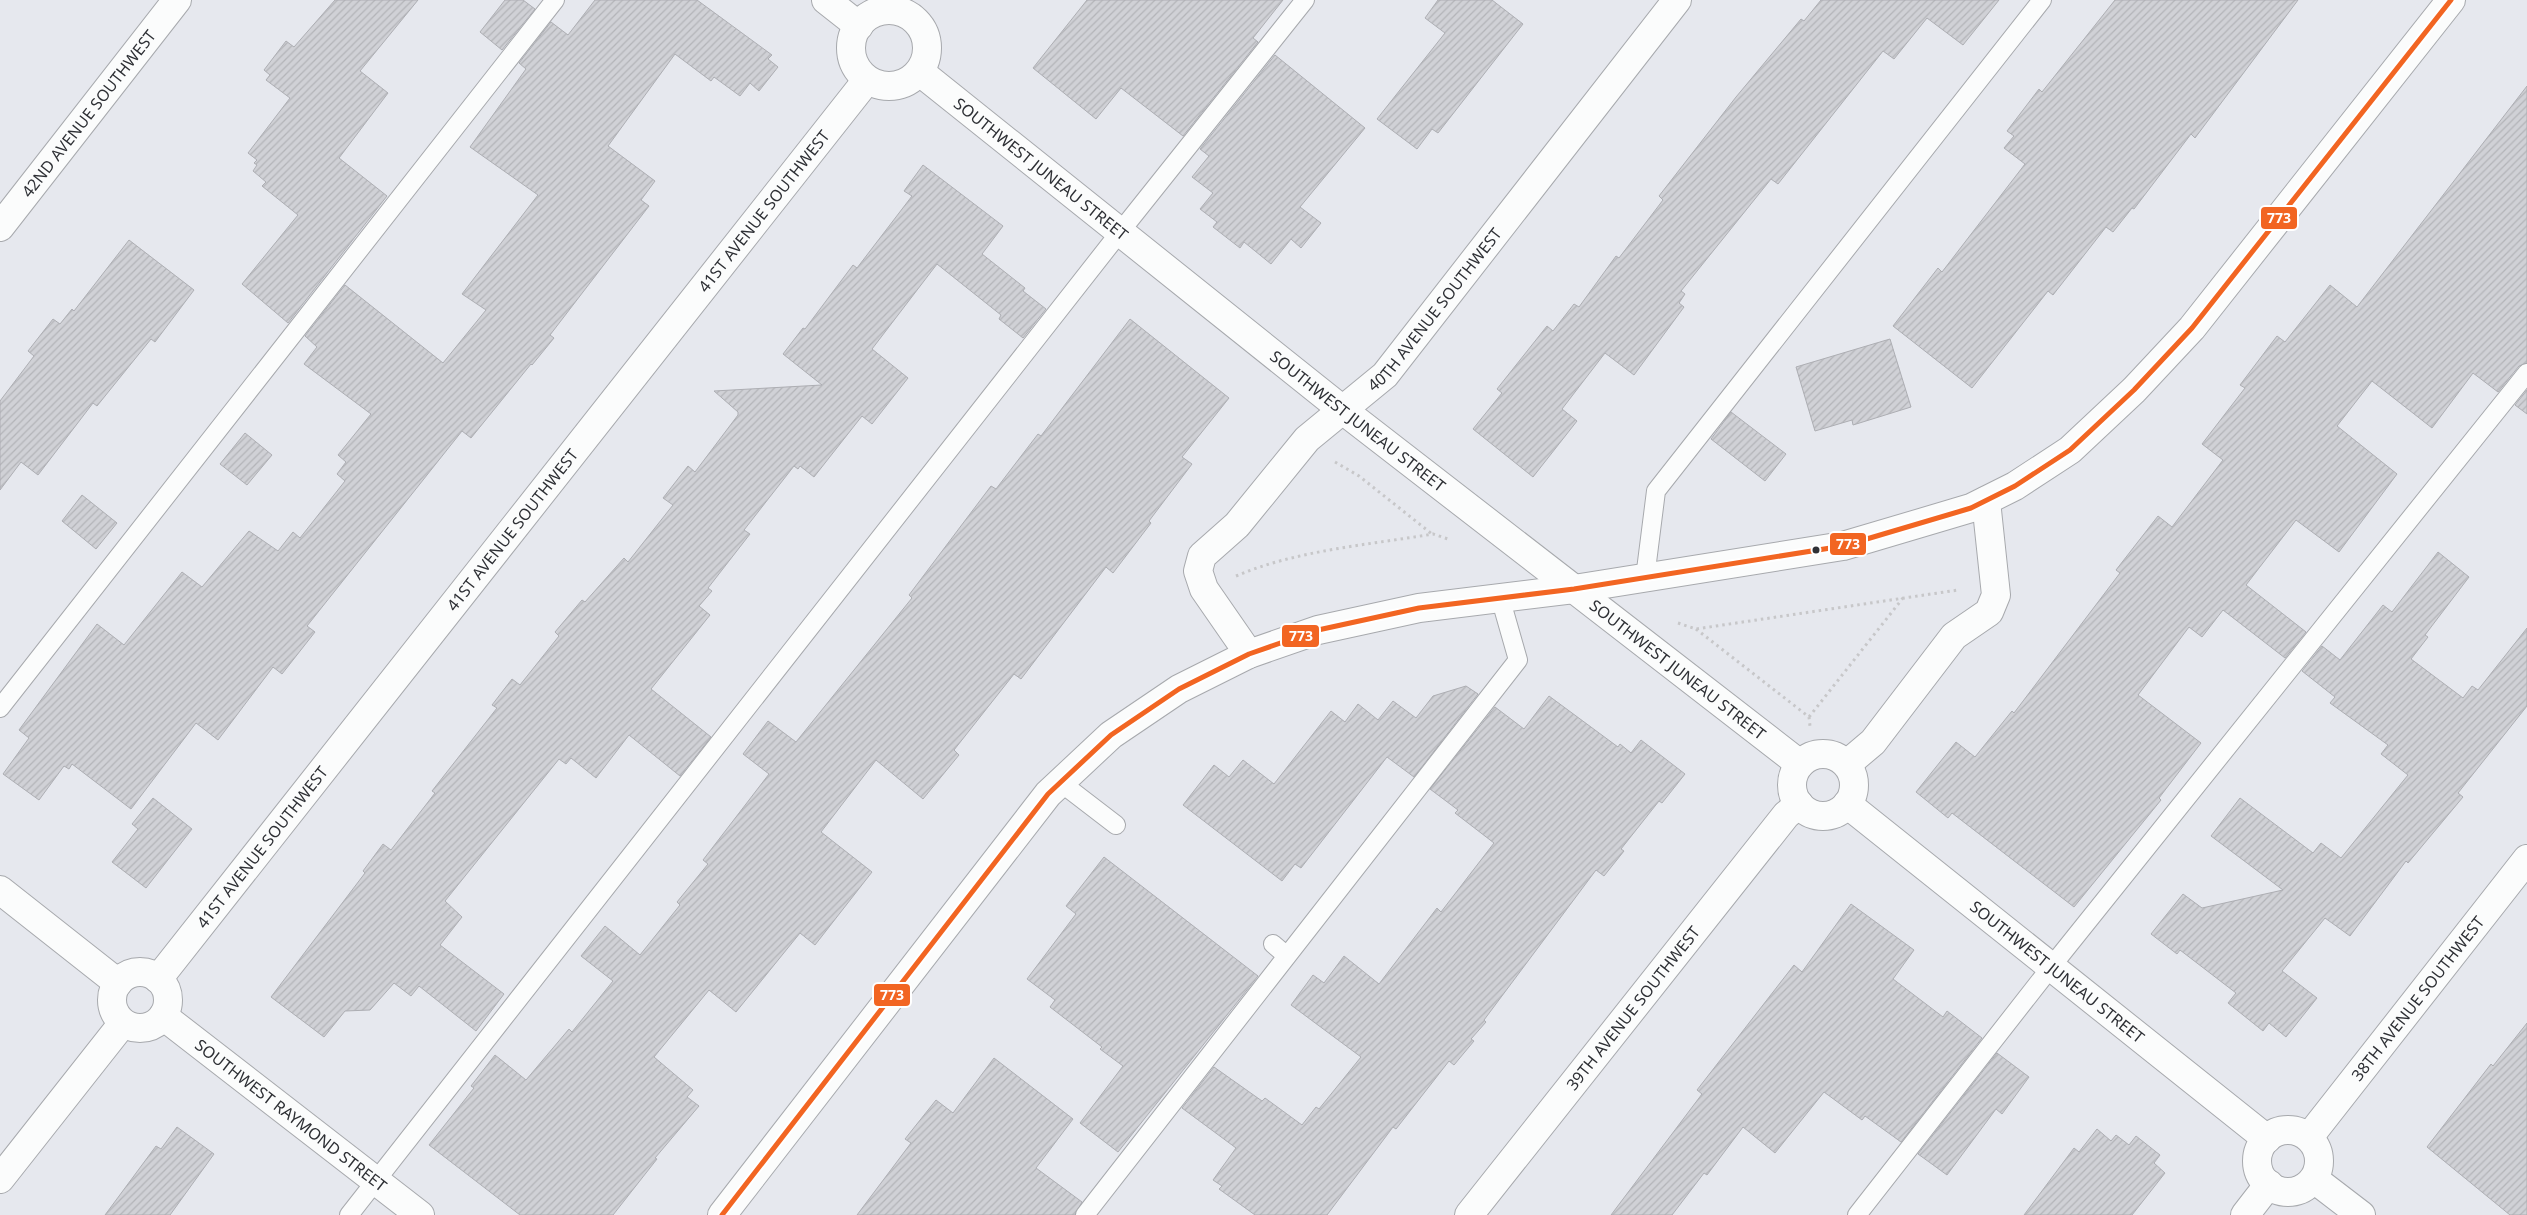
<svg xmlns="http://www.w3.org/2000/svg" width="2527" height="1215" font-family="'Noto Sans',sans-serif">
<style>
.building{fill:url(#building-hatch);stroke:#adaeb3}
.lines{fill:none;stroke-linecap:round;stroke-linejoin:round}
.lane-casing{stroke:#a7a9ad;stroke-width:20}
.street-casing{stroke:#a7a9ad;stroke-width:30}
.primary-casing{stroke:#a7a9ad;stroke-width:30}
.path{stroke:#c7c7c9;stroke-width:3;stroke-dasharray:2.5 4;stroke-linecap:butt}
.lane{stroke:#fbfcfc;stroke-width:18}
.street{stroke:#fbfcfc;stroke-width:28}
.primary{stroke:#fbfcfc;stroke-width:28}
.bus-1-casing{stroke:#fff;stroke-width:9}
.bus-1{stroke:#f26522;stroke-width:5}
.bus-dot{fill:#2e3035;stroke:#fff;stroke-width:2}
.labels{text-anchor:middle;stroke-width:4;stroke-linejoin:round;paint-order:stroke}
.street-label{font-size:16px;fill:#2e3035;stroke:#fff}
.line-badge{stroke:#fff;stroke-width:2}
.badge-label{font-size:14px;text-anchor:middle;font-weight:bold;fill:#fff}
</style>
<defs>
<pattern id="building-hatch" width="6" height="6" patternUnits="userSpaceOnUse" patternTransform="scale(1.25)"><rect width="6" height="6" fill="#d0d1d6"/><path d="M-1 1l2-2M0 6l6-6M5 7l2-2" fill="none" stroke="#b3b4b8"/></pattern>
</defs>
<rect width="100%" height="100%" fill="#e6e8ee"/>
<!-- building -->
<path class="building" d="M335 0H418L360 71 388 93 339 158 387 196 288 323 242 284 298 215 262 186 266 182 253 171 257 165 254 163 257 160 248 153 290 98 266 80 270 75 264 70 286 41 294 47Z
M505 0H523L535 9 502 50 480 32Z
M595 0H697L772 55 768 59 778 67 759 91 750 83 740 96 714 77 711 81 675 54 608 146 655 181 641 200 649 206 550 335 554 338 532 365 531 364 471 438 462 431 307 626 315 632 282 674 273 667 218 740 196 723 131 809 72 764 69 769 64 766 39 800 3 774 29 738 19 730 97 624 124 645 182 572 202 587 249 531 278 551 293 532 300 538 345 481 337 474 346 462 338 455 371 414 304 364 317 347 305 336 345 285 443 363 486 310 462 294 538 195 470 147 526 69 519 63 551 22 568 35Z
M1087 0H1283L1253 38 1258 42 1183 136 1121 88 1096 119 1033 68Z
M1438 0H1492L1523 24 1438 133 1432 129 1417 149 1377 119 1445 33 1425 18Z
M1821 0H1999L1963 45 1927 18 1894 59 1883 51 1778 184 1771 179 1681 291 1685 294 1679 303 1684 307 1634 375 1605 353 1562 409 1577 421 1533 477 1473 429 1502 393 1497 389 1547 326 1553 331 1574 304 1579 307 1616 256 1619 258 1663 200 1659 196 1736 97 1801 19 1804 21Z
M2115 0H2298L2195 138 2191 134 2134 209 2132 208 2113 232 2106 227 2053 295 2048 291 1972 388 1893 326 1938 268 1942 272 2025 164 2004 148 2014 136 2007 131 2039 89 2042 92Z
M1275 55 1365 128 1300 207 1321 223 1301 248 1291 239 1271 264 1244 242 1240 248 1213 227 1217 222 1200 209 1213 193 1192 177 1209 156 1200 149Z
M2527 86V363L2519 366 2498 392 2473 373 2432 428 2372 381 2337 426 2397 474 2339 552 2296 520 2246 585 2306 632 2285 658 2223 610 2202 637 2189 627 2138 695 2201 743 2159 798 2161 800 2074 907 1952 813 1948 818 1916 792 1956 742 1975 757 2012 711 2014 713 2120 573 2116 570 2158 516 2172 527 2223 460 2202 444 2245 388 2240 385 2277 336 2285 342 2330 285 2357 307Z
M923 165 1003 226 982 254 1025 288 1023 291 1046 309 1023 338 999 319 1001 315 937 264 872 349 908 378 872 424 862 416 814 477 800 466 798 469 794 466 744 530 750 534 708 588 712 591 699 606 710 615 651 689 711 737 680 776 629 735 596 778 571 758 566 764 559 759 445 901 462 917 440 945 504 994 476 1031 419 986 411 996 394 983 370 1010 345 1011 324 1037 271 997 365 873 363 871 383 844 391 850 435 793 432 791 497 708 492 705 512 679 520 685 559 636 555 632 582 600 585 602 624 558 628 562 673 505 663 498 688 466 695 472 738 415V412L714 391 822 385 783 354 803 328 805 329 853 265 857 268 912 196 904 191Z
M129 240 194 290 155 342 151 339 97 406 93 403 38 475 21 462 0 490V401L34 356 28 351 53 319 60 324 72 309 74 311Z
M1130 319 1229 398 1182 457 1192 464 1149 521 1151 523 1113 573 1106 567 1021 679 1014 674 954 750 959 755 923 799 876 760 821 832 872 872 815 945 800 933 736 1012 709 990 654 1057 693 1090 687 1097 699 1106 655 1158 657 1159 613 1215H520L429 1145 474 1088 471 1086 495 1055 526 1080 569 1029 572 1032 613 981 581 956 605 926 640 955 680 905 677 902 708 864 703 860 769 774 743 754 768 721 796 742 912 598 909 595 991 486 996 489 1038 434 1041 436Z
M1890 339 1911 407 1853 425 1852 420 1815 431 1796 367Z
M2527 390V414L2515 405Z
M1731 412 1786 454 1765 481 1711 439Z
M245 433 272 455 247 485 220 464Z
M82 495 117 523 96 549 62 521Z
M2438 552 2469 577 2425 635 2428 637 2411 659 2463 698 2472 686 2478 690 2527 628V706L2458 793 2463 797 2408 863 2406 861 2350 936 2325 918 2282 971 2317 998 2286 1037 2269 1023 2263 1031 2228 1003 2236 993 2180 950 2177 954 2151 934 2183 894 2202 908 2283 890 2211 836 2240 798 2313 853 2321 843 2341 858 2408 775 2381 754 2388 745 2330 703 2335 697 2302 671 2322 646 2340 660 2383 605 2392 612Z
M1466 686 1478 694 1414 777 1387 757 1301 868 1295 864 1282 881 1183 805 1214 765 1229 777 1243 760 1274 784 1331 711 1345 722 1358 704 1378 720 1393 701 1416 718 1433 696Z
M1549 696 1618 747 1620 744 1631 753 1641 740 1685 774 1662 803 1659 801 1621 849 1624 851 1604 876 1596 870 1484 1020 1486 1022 1471 1039 1474 1041 1454 1065 1449 1061 1396 1129 1393 1127 1327 1215H1255L1219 1189 1222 1186 1213 1180 1236 1148 1182 1108 1214 1067 1262 1101 1265 1098 1302 1125 1316 1107 1319 1109 1361 1057 1291 1005 1313 975 1324 983 1344 956 1379 984 1437 908 1441 912 1494 843 1455 813 1458 810 1430 789 1495 707 1524 729Z
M153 798 192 829 146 888 112 862 138 829 132 824Z
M1104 857 1258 976 1118 1152 1080 1123 1123 1066 1100 1049 1102 1047 1050 1007 1055 1000 1027 979 1076 914 1066 906Z
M1851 904 1914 950 1893 979 1943 1017 1947 1011 1982 1038 1901 1142 1865 1116 1862 1120 1824 1092 1775 1153 1743 1127 1707 1175 1704 1173 1672 1215H1611L1702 1094 1697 1090 1794 965 1802 972Z
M2527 1023V1215H2510L2427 1147 2491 1064 2493 1066Z
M1997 1053 2029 1077 2002 1114 1996 1109 1947 1175 1918 1154Z
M994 1058 1073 1119 1036 1168 1082 1202 1075 1215H857L911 1143 905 1139 936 1100 953 1113Z
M177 1127 214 1154 170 1215H105L156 1146 161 1149Z
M2097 1129 2111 1141 2116 1135 2129 1145 2136 1136 2160 1155 2154 1163 2165 1173 2132 1215H2024L2074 1148 2079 1152Z"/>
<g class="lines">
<!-- lane casing -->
<g class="lane-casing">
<path id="lane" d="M1645 578 1656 491 2042 0
M0 708 555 0
M1060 782 1116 825
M1273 944 1287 956
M349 1215 1120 232 1305 0
M1085 1215 1518 660 1500 597
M1857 1215 2051 967 2527 373"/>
</g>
<!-- street casing -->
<g class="street-casing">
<g id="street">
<path d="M826 0 859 26"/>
<circle cx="889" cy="48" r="38"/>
<path id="s1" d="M920 72 1344 411 1800 764"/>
<path id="s2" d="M0 227 177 0"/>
<path id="s3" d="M1249 654 1204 589 1198 571 1202 556 1237 525 1307 439 1385 375 1677 0"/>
<circle cx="1823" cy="785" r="31"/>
<path d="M1847 764 1873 742 1954 636 1989 612 1996 595 1986 501"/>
<path id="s4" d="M1847 804 2267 1139"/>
<path d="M0 890 118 983"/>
<circle cx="140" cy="1000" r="28"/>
<path id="s5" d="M158 979 867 80"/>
<path id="s6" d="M163 1016 420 1215"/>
<circle cx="2288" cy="1161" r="31"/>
<path id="s7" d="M2309 1137 2527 859"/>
<path d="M0 1179 123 1023"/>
<path d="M2314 1179 2361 1215"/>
<path id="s8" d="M1469 1215 1786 815 1799 804"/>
<path d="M2245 1215 2269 1184"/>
</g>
</g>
<!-- primary casing -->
<g class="primary-casing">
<path id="primary" d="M722 1215 1048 794 1111 735 1179 689 1249 654 1318 630 1419 608 1574 589 1843 546 1971 508 2015 486 2070 450 2134 390 2192 328 2451 0"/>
</g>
<!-- path -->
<path class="path" d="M1335 462 1359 476 1432 534
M1236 576C1297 550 1368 545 1433 534L1448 539
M1678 623 1696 629 1958 590
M1696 629 1809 717 1810 726
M1809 717 1903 598"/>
<!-- lane -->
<use href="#lane" class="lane"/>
<!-- street -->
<use href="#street" class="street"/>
<!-- primary -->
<use href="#primary" class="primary"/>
<!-- bus-1 casing -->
<g class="bus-1-casing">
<path id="bus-1" d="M722 1215 1048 794 1111 735 1179 689 1249 654 1318 630 1419 608 1574 589 1843 546 1971 508 2015 486 2070 450 2134 390 2192 328 2451 0"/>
</g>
<!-- bus-1 -->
<use href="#bus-1" class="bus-1"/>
</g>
<!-- markers -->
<circle class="bus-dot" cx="1816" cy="550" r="4.5"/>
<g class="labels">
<!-- street labels -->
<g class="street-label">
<text dy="6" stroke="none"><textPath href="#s2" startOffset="144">42ND AVENUE SOUTHWEST</textPath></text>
<text dy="6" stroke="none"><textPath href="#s1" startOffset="155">SOUTHWEST JUNEAU STREET</textPath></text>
<text dy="6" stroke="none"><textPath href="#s5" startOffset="978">41ST AVENUE SOUTHWEST</textPath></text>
<text dy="6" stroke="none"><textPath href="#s3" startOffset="454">40TH AVENUE SOUTHWEST</textPath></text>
<text dy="6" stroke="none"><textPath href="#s1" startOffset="560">SOUTHWEST JUNEAU STREET</textPath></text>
<text dy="6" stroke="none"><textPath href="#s5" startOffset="572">41ST AVENUE SOUTHWEST</textPath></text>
<text dy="6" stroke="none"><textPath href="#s1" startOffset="965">SOUTHWEST JUNEAU STREET</textPath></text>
<text dy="6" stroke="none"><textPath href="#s5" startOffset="168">41ST AVENUE SOUTHWEST</textPath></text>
<text dy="6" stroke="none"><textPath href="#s4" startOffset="269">SOUTHWEST JUNEAU STREET</textPath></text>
<text dy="6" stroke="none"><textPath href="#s7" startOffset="176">38TH AVENUE SOUTHWEST</textPath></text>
<text dy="6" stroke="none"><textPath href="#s8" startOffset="264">39TH AVENUE SOUTHWEST</textPath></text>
<text dy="6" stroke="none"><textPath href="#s6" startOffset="162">SOUTHWEST RAYMOND STREET</textPath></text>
</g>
</g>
<g class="line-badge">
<rect x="2260" y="206" width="38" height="24" rx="5" fill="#f26522"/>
<rect x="1829" y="532" width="38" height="24" rx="5" fill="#f26522"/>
<rect x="1281" y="624" width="39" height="24" rx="5" fill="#f26522"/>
<rect x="873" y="983" width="38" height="24" rx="5" fill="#f26522"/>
</g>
<g class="badge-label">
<text x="2279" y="223">773</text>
<text x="1848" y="549">773</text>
<text x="1301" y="641">773</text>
<text x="892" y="1000">773</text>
</g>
</svg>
